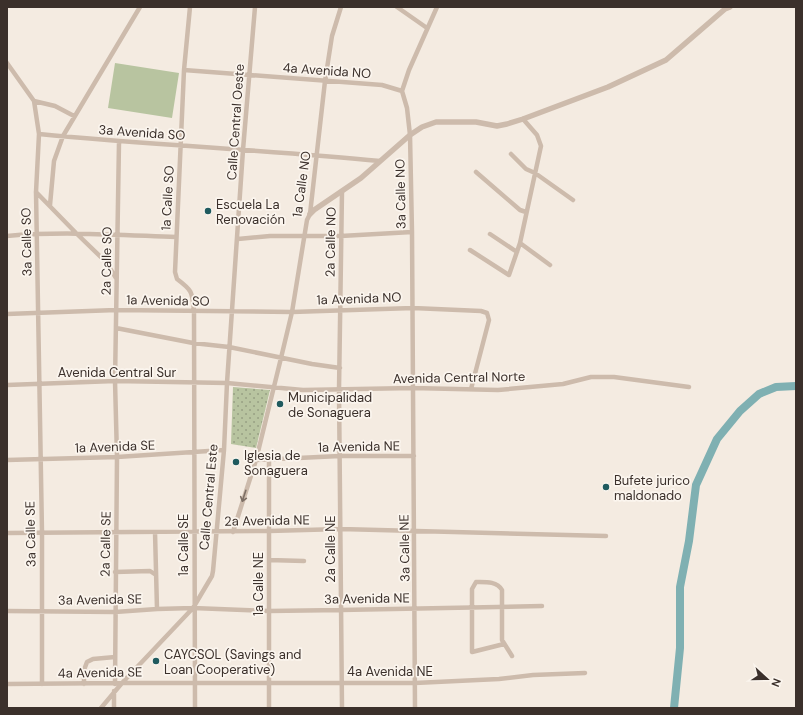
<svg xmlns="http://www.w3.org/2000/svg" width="803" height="715" font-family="'DM Sans',sans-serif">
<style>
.grass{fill:#b8c4a0}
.park{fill:url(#park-dots)}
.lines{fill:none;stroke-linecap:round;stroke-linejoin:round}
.river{stroke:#7fb0b2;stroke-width:8}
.minor{stroke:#cdbbac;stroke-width:4.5}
.tertiary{stroke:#cdbbac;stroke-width:5.5}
.oneway{stroke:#7d6f65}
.poi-dot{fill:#1f5a5e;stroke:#fbf5ee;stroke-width:1.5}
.labels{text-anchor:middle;stroke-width:3.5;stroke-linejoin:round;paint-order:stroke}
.street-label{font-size:13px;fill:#3b302b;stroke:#fbf5ee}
.poi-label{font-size:13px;fill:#3b302b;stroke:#fbf5ee;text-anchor:start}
</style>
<defs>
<pattern id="park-dots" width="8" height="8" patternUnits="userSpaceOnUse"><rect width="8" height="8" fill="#b8c4a0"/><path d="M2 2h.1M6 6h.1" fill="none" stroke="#97a083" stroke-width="1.8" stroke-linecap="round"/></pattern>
</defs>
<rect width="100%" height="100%" fill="#f4ebe1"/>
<!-- grass -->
<path class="grass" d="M115 63 179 73 172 118 108 108Z"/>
<!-- park -->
<path class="park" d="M233 387 270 390 256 448 231 444Z"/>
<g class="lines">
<!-- river -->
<path class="river" d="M674 708 680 648V587L689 541 696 485 717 439 740 411 759 394 776 387 796 386"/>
<!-- minor -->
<path class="minor" d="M190 7 184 70 175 272 177 279C193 291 192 292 194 311L195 708
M397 7 427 28
M7 63 34 101 39 134 36 192 42 533V684
M184 70 382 85 402 91
M34 101 55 106 74 116
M39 134C152 145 266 150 380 161
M511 154 526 169 535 173 573 200
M476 172 520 210 526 212
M342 191 339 390 342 708
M36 192 76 233 106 262 116 278
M50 205 54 161 63 136 140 7
M490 234 517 252
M7 236C63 231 120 235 176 237
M238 239 270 236H341L412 232
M520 243 550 265
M470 250 509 275 520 243 541 146 537 135 523 119
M7 314 116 310 292 312 413 308 481 311 487 313 489 320 471 389
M116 328 193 343 229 347 312 364 340 368
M7 385 115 381 227 383 303 390 413 388 498 390 563 384 591 377H614L689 387
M7 460 117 457 224 450
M256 460 340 456H414
M269 460V708
M155 532 157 609
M233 532 256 460 281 358 292 312 307 220 310 214 325 81 332 36 341 7
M7 533 269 531 341 529 606 536
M269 560 304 561
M115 572 150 571 156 575
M7 611 115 612 157 609 193 608 269 611 341 610 542 606
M504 644 472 652V589L476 582C485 582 497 581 502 590V640L512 656
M7 684 122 683H415L499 679 533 675 585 673
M84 684V670L87 662 93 659 115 657
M115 684 117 457 115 381 119 142
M101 708 122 683 193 608 212 576 213 571 224 450 227 383 243 150 255 7
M114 708V691
M415 708 412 232 410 135 407 108 402 91 409 70 437 7"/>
<!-- tertiary -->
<path class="tertiary" d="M310 214 314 210 361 178 410 135 422 127 436 122H476L497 126 507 124 523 119 608 87 666 60 725 9 730 7"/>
</g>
<!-- one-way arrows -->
<defs><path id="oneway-shaft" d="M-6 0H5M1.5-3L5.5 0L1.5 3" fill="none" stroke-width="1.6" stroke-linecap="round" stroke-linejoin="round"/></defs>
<use class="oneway" href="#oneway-shaft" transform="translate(244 496) rotate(108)"/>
<!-- markers -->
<g class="poi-dot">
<circle cx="208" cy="211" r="4"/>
<circle cx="280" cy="404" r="4"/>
<circle cx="236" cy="462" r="4"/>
<circle cx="606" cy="487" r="4"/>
<circle cx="156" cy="661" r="4"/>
</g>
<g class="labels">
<!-- street labels -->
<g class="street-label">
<text transform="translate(327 70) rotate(4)" y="5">4a Avenida NO</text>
<text transform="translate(235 122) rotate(-86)" y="5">Calle Central Oeste</text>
<text transform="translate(142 132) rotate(4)" y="5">3a Avenida SO</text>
<text transform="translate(301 184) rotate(-82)" y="5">1a Calle NO</text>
<text transform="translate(400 194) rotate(-91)" y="5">3a Calle NO</text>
<text transform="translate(167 198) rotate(-87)" y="5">1a Calle SO</text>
<text transform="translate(26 242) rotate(-91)" y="5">3a Calle SO</text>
<text transform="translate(330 242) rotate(-89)" y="5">2a Calle NO</text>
<text transform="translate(106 261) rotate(-89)" y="5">2a Calle SO</text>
<text transform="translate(359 298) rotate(-2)" y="5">1a Avenida NO</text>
<text transform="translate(168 300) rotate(1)" y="5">1a Avenida SO</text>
<text x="117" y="377">Avenida Central Sur</text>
<text transform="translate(459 377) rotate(-1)" y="5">Avenida Central Norte</text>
<text transform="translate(115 446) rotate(-2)" y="5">1a Avenida SE</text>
<text transform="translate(359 446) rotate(-1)" y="5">1a Avenida NE</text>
<text transform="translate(208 497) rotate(-85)" y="5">Calle Central Este</text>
<text transform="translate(267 520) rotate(-1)" y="5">2a Avenida NE</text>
<text transform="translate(30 534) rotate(-91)" y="5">3a Calle SE</text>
<text transform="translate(105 544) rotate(-89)" y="5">2a Calle SE</text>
<text transform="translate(183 545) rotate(-90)" y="5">1a Calle SE</text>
<text transform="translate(404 548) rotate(-91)" y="5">3a Calle NE</text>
<text transform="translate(330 549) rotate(-90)" y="5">2a Calle NE</text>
<text transform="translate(258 584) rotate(-90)" y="5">1a Calle NE</text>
<text transform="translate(367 598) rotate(-1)" y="5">3a Avenida NE</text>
<text transform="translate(100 599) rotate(-1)" y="5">3a Avenida SE</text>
<text x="390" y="676">4a Avenida NE</text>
<text transform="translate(100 672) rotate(-1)" y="5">4a Avenida SE</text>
</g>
<!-- poi labels -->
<g class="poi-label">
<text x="216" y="209">Escuela La<tspan x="216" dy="15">Renovación</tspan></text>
<text x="288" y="402">Municipalidad<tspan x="288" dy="15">de Sonaguera</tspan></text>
<text x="244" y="460">Iglesia de<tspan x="244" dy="15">Sonaguera</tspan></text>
<text x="614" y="485">Bufete jurico<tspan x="614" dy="15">maldonado</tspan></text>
<text x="164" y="659">CAYCSOL (Savings and<tspan x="164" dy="15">Loan Cooperative)</tspan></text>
</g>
</g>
<!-- border -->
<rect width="803" height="715" fill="none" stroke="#3b302b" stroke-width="16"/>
<!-- north arrow -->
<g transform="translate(767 679) rotate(111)" stroke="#fbf5ee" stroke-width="3" paint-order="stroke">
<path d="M0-3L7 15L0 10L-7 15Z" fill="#3b302b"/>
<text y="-6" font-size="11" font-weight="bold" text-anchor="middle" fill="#3b302b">N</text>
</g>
</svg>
